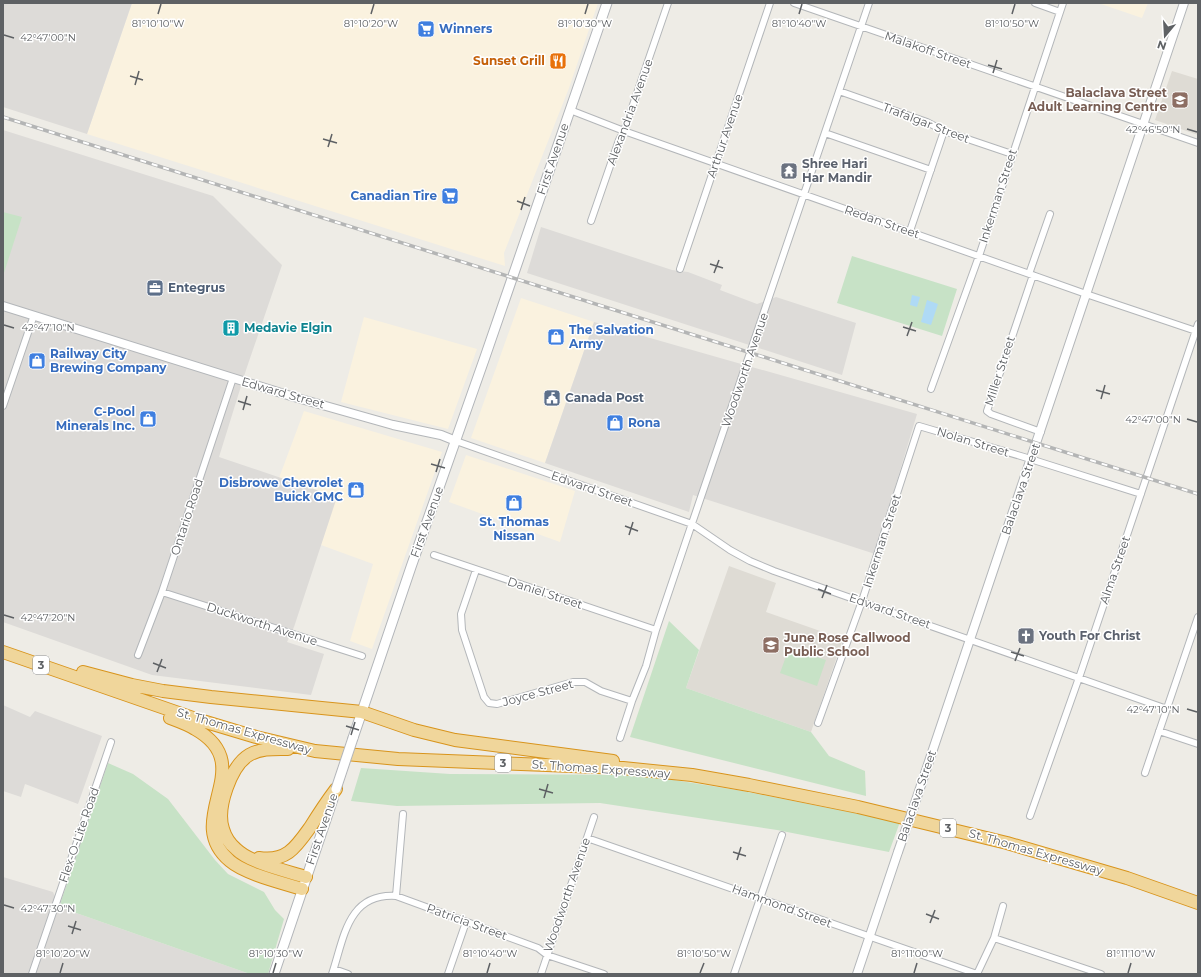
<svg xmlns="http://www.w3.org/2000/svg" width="1201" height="977" font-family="Montserrat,sans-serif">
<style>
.commercial{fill:#faf2df}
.industrial{fill:#dddbd8}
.education{fill:#dedbd4}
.green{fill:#c7e2c6}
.water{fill:#afdaf5}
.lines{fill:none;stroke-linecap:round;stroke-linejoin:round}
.minor-casing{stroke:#b3b6b9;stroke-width:8}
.tertiary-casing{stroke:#b3b6b9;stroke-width:10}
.secondary-casing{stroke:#b2b5b9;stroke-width:11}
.motorway-casing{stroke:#d8941c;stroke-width:14}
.minor{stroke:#fff;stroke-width:6}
.tertiary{stroke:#fff;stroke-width:8}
.secondary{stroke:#fff;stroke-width:9}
.motorway{stroke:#f0d69b;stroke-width:12}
.rail-casing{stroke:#b4b5b5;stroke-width:3.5}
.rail{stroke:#fff;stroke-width:2;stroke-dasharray:6;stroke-linecap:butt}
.tertiary-bridge-casing{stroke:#b3b6b9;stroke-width:10;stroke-linecap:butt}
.secondary-bridge-casing{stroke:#b2b5b9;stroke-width:11;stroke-linecap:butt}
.tertiary-bridge{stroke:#fff;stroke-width:8}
.secondary-bridge{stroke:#fff;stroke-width:9}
.ticks{fill:none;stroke:#5e6164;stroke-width:1.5}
.labels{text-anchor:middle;stroke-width:3;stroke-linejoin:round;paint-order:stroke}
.shield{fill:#fff;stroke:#8e9092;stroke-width:1}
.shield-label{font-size:11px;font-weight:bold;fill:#5e6164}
.shop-label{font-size:12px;font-weight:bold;fill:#366cbe;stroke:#fff;text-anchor:start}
.street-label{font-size:12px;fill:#5e6164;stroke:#fff}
.food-label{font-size:12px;font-weight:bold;fill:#c56008;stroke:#fff;text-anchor:end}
.education-label{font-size:12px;font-weight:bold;fill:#785e54;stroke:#fff;text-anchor:end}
.worship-label{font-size:12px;font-weight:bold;fill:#5b616d;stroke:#fff;text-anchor:start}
.service-label{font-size:12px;font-weight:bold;fill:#4e5e75;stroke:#fff;text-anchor:start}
.culture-label{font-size:12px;font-weight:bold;fill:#0d838f;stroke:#fff;text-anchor:start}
.ticks-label{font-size:10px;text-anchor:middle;fill:#5e6164;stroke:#fff;stroke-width:3;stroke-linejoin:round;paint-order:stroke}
</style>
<rect width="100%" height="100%" fill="#eeece6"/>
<!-- commercial -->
<path class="commercial" d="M132 3H598L569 88 504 253 505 266 87 134Z
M1098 3H1148L1142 18Z
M521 298 594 322 545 463 471 438Z
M364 317 477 349 448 429 341 402Z
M304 411 442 452 372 649 350 641 373 564 321 545 336 497 279 478Z
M466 455 575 491 560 542 449 502Z"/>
<!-- industrial -->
<path class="industrial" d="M3 3H132L87 134 3 107Z
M3 130 213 196 282 265 246 370 219 457 337 497 294 627 287 642 324 654 311 695 152 675 3 622Z
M541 227 672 270 688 272 722 285 720 290 757 304 776 297 856 323 842 375 527 273Z
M594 322 917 414 875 554 693 495 689 512 545 463Z
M3 705 30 717 35 711 102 736 78 804 25 784 21 797 3 791Z
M3 877 53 892 59 907 250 974H3Z"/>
<!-- education -->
<path class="education" d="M1172 71 1198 79V135L1155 120Z
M729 566 776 583 766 612 843 639 811 732 686 688Z"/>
<!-- green -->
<path class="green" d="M3 212 22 217 3 276Z
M852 256 957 289 942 336 837 303Z
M669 621 699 650 686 688 811 732 829 756 865 771 866 796 630 737Z
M789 648 826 660 817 686 780 673Z
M108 763 133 774 168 799 215 860 228 874 264 892 275 910 284 919 268 974H250L59 907Z
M361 768 450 774 643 775 743 791 900 822 889 852 777 830 600 803 397 806 351 801Z"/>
<!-- water -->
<path class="water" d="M912 295 920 297 917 307 910 305Z
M927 300 938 304 931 325 921 322Z"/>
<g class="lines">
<!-- minor casing -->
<g class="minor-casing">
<path id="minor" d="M794 3 1198 143
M1035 3 1060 12
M839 91 927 122 944 131 1012 154
M570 110 624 131 1086 294 1196 331
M825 133 931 170
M591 221 619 140 624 131 668 3
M910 231 944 131
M680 269 770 3
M1029 274 1050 214
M1033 275 987 411 991 414 1041 432
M931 389 979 256 1063 3
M3 406 34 315
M456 441 692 524 730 550 750 561 774 571 1167 709
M434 555 656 630
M476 570 461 614 462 630 484 697 489 703 497 704 573 682H585L601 691 632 701
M162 592 362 656
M138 655 162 592 233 378
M818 723 862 601 919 426 1024 457 1141 494
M1159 731 1198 744
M620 738 632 701 646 666 656 630 685 544 869 3
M1145 773 1198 617
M1030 816 1081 672 1198 324
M587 838 977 974
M396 896 403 814
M994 938 1101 974
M334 969 348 974
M32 974 111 742
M332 974C344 939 347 893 396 896L538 948 547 955 604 974
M448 974 466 922
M541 974 594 817
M734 974 782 835
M977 974 994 938 1003 906"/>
</g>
<!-- tertiary casing -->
<g class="tertiary-casing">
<path id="tertiary" d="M3 306 294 397 393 425 441 435 456 441
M914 806 1184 3
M857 974 898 852"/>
</g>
<!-- secondary casing -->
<g class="secondary-casing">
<path id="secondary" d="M353 738 411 567 485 357 607 3
M274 974 333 799"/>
</g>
<!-- motorway casing -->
<g class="motorway-casing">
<path id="motorway" d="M3 652 196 719 256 737 315 751 398 759 623 768 692 775 749 785 858 807 1007 843 1127 878 1198 903
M83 672 132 685 163 691 211 697 362 712 414 730 455 740 613 761
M170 718C178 721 187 724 195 729 261 766 180 819 230 861 245 874 283 883 302 889
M288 749C275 749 261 748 249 755 231 766 216 808 223 829 225 836 230 844 236 849 250 863 287 871 306 877
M259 858C287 862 296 847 311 826 319 813 327 801 336 789"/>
</g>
<!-- minor -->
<use href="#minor" class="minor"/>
<!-- tertiary -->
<use href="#tertiary" class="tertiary"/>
<!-- secondary -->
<use href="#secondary" class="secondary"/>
<!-- motorway -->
<use href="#motorway" class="motorway"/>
<!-- rail casing -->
<g class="rail-casing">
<path id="rail" d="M3 117 1198 494"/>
</g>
<!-- rail -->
<use href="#rail" class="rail"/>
<!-- tertiary-bridge casing -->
<g class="tertiary-bridge-casing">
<path id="tertiary-bridge" d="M898 852 914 806"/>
</g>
<!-- secondary-bridge casing -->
<g class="secondary-bridge-casing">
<path id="secondary-bridge" d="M336 789 353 738"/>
</g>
<!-- tertiary-bridge -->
<use href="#tertiary-bridge" class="tertiary-bridge"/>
<!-- secondary-bridge -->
<use href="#secondary-bridge" class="secondary-bridge"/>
</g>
<!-- ticks -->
<path class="ticks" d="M158 14 161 4M371 14 374 4M585 14 588 4M799 14 802 4M1012 14 1015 4M4 35 14 38M988 65 1002 69M993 73 997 60M130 76 143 80M135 85 139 71M1187 129 1197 132M323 139 337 143M328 147 332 134M517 201 530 206M521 210 525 197M710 264 723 268M714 273 719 260M4 325 14 328M903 327 916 331M907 336 912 322M1096 390 1110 394M1101 399 1105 385M238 401 251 405M243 410 247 396M1187 419 1197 422M431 464 445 468M436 472 440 459M625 526 638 531M629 535 633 522M818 589 831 594M822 598 827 585M4 615 14 618M1011 652 1024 656M1015 661 1020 648M153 663 166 668M157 672 162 659M1187 709 1197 712M346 726 359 730M351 735 355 722M539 789 553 793M544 798 548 784M733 852 746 856M737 860 741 847M4 905 14 908M926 914 939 919M930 923 935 910M68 926 81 930M72 934 76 921M60 973 63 963M273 973 276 963M487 973 490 963M700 973 704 963M914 973 917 963M1128 973 1131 963"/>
<!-- icons -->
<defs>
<g id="supermarket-square" transform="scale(0.9)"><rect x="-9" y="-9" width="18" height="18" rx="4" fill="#3f7fe0" stroke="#fff"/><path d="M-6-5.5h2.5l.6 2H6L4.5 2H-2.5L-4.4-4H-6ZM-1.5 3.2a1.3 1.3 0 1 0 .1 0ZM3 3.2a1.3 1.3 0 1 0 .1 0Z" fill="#fff"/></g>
<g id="restaurant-square" transform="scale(0.9)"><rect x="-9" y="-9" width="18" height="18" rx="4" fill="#e8710a" stroke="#fff"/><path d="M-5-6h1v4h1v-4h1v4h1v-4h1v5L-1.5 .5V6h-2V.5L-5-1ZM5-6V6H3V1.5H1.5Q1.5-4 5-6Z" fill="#fff"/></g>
<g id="school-square" transform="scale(0.9)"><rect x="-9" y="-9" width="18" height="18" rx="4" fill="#8d6e63" stroke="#fff"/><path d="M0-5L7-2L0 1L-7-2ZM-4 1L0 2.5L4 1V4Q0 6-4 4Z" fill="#fff"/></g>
<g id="temple-square" transform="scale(0.9)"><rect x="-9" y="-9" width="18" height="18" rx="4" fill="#6b7280" stroke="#fff"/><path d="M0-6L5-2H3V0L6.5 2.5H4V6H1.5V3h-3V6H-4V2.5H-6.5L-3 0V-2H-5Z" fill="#fff"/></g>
<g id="office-square" transform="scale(0.9)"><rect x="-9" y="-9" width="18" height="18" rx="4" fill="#5c6f8a" stroke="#fff"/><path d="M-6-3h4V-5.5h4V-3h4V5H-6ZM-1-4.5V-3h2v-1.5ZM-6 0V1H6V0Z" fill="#fff"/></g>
<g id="building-square" transform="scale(0.9)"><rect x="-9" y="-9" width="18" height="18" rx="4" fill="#0f9aa8" stroke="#fff"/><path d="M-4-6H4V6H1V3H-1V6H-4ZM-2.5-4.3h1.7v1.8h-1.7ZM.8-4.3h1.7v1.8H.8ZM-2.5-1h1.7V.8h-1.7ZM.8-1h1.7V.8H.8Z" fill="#fff"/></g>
<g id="shop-square" transform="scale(0.9)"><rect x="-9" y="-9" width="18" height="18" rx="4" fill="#3f7fe0" stroke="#fff"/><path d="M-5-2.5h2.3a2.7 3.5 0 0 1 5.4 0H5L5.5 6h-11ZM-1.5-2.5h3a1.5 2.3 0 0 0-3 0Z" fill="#fff"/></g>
<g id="civic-square" transform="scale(0.9)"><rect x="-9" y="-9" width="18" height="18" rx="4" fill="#5c6f8a" stroke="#fff"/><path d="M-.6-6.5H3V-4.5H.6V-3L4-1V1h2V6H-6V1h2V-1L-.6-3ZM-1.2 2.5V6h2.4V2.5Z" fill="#fff"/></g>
<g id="church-square" transform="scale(0.9)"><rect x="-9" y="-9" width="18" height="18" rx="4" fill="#6b7280" stroke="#fff"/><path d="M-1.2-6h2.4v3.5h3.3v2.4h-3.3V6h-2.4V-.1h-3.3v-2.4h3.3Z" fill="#fff"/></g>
</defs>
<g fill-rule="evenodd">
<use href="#supermarket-square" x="426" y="29"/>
<use href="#restaurant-square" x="558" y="61"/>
<use href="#school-square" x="1180" y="100"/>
<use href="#temple-square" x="789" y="171"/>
<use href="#supermarket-square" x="450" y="196"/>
<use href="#office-square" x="155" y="288"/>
<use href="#building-square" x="231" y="328"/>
<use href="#shop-square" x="556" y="337"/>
<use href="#shop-square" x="37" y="361"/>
<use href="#civic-square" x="552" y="398"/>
<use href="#shop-square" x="148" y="419"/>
<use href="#shop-square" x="615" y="423"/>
<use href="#shop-square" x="356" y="490"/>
<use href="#shop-square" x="514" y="503"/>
<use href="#church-square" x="1026" y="636"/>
<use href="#school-square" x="771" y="645"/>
</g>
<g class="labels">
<!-- shield labels -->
<g class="shield">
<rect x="33" y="656" width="16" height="18" rx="3"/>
<rect x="495" y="754" width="16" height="18" rx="3"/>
<rect x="940" y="819" width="16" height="18" rx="3"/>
</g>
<g class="shield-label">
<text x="41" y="669">3</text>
<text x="503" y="767">3</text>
<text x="948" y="832">3</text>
</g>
<!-- shop labels -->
<g class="shop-label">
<text x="439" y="33">Winners</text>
<text x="437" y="200" text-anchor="end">Canadian Tire</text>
<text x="569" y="334">The Salvation<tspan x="569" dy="14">Army</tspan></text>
<text x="50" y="358">Railway City<tspan x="50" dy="14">Brewing Company</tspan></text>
<text x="135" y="416" text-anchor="end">C-Pool<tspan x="135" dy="14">Minerals Inc.</tspan></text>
<text x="628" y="427">Rona</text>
<text x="343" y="487" text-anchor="end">Disbrowe Chevrolet<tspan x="343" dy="14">Buick GMC</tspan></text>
<text x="514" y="526" text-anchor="middle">St. Thomas<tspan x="514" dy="14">Nissan</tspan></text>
</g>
<!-- street labels -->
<g class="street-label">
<text transform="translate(928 50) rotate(19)" y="4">Malakoff Street</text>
<text transform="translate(630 112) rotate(-70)" y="4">Alexandria Avenue</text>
<text transform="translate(926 123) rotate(21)" y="4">Trafalgar Street</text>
<text transform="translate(725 136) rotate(-71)" y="4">Arthur Avenue</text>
<text transform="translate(553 159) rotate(-71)" y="4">First Avenue</text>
<text transform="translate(998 196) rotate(-72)" y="4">Inkerman Street</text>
<text transform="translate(882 222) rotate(19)" y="4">Redan Street</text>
<text transform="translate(745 370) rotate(-71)" y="4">Woodworth Avenue</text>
<text transform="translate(1000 371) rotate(-72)" y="4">Miller Street</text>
<text transform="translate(283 393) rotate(16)" y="4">Edward Street</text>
<text transform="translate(973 442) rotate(17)" y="4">Nolan Street</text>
<text transform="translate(592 489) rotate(19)" y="4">Edward Street</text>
<text transform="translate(1021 489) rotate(-71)" y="4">Balaclava Street</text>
<text transform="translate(187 517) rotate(-72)" y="4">Ontario Road</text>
<text transform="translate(427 522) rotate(-70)" y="4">First Avenue</text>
<text transform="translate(882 541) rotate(-72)" y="4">Inkerman Street</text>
<text transform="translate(1115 570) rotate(-71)" y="4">Alma Street</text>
<text transform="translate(545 593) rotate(18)" y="4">Daniel Street</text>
<text transform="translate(890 611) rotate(19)" y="4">Edward Street</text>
<text transform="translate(262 624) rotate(18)" y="4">Duckworth Avenue</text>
<text transform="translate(538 693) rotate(-15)" y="4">Joyce Street</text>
<text transform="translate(244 731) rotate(16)" y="4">St. Thomas Expressway</text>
<text transform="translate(601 769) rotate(4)" y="4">St. Thomas Expressway</text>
<text transform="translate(917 796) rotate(-71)" y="4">Balaclava Street</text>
<text transform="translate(322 829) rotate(-71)" y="4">First Avenue</text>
<text transform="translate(79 835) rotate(-71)" y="4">Flex-O-Lite Road</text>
<text transform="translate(1036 852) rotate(16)" y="4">St. Thomas Expressway</text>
<text transform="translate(567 895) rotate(-71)" y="4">Woodworth Avenue</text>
<text transform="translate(782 906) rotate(20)" y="4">Hammond Street</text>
<text transform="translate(467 922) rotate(20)" y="4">Patricia Street</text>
</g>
<!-- food labels -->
<g class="food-label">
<text x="545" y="65">Sunset Grill</text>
</g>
<!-- education labels -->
<g class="education-label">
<text x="1167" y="97">Balaclava Street<tspan x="1167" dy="14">Adult Learning Centre</tspan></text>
<text x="784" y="642" text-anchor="start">June Rose Callwood<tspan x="784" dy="14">Public School</tspan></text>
</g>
<!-- worship labels -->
<g class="worship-label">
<text x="802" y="168">Shree Hari<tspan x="802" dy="14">Har Mandir</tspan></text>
<text x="1039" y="640">Youth For Christ</text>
</g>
<!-- service labels -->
<g class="service-label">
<text x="168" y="292">Entegrus</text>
<text x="565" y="402">Canada Post</text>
</g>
<!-- culture labels -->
<g class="culture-label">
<text x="244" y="332">Medavie Elgin</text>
</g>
</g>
<g class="ticks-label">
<text x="158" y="27">81°10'10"W</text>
<text x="371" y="27">81°10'20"W</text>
<text x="585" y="27">81°10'30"W</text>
<text x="799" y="27">81°10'40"W</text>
<text x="1012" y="27">81°10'50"W</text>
<text x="48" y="41">42°47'00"N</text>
<text x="1153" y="133">42°46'50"N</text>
<text x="48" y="331">42°47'10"N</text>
<text x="1153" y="423">42°47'00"N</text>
<text x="48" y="621">42°47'20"N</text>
<text x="1153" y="713">42°47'10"N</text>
<text x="48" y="912">42°47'30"N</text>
<text x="1131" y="957">81°11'10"W</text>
<text x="63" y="957">81°10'20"W</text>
<text x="276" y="957">81°10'30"W</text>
<text x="490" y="957">81°10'40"W</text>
<text x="704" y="957">81°10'50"W</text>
<text x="917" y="957">81°11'00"W</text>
</g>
<!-- border -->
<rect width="1201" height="977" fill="none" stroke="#5e6164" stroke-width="8"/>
<!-- north arrow -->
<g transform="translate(1165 36) rotate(198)" stroke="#ffffff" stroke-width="3" paint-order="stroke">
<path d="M0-3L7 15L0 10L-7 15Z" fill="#5e6164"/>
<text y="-6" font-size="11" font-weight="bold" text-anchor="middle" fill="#5e6164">N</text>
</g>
</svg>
